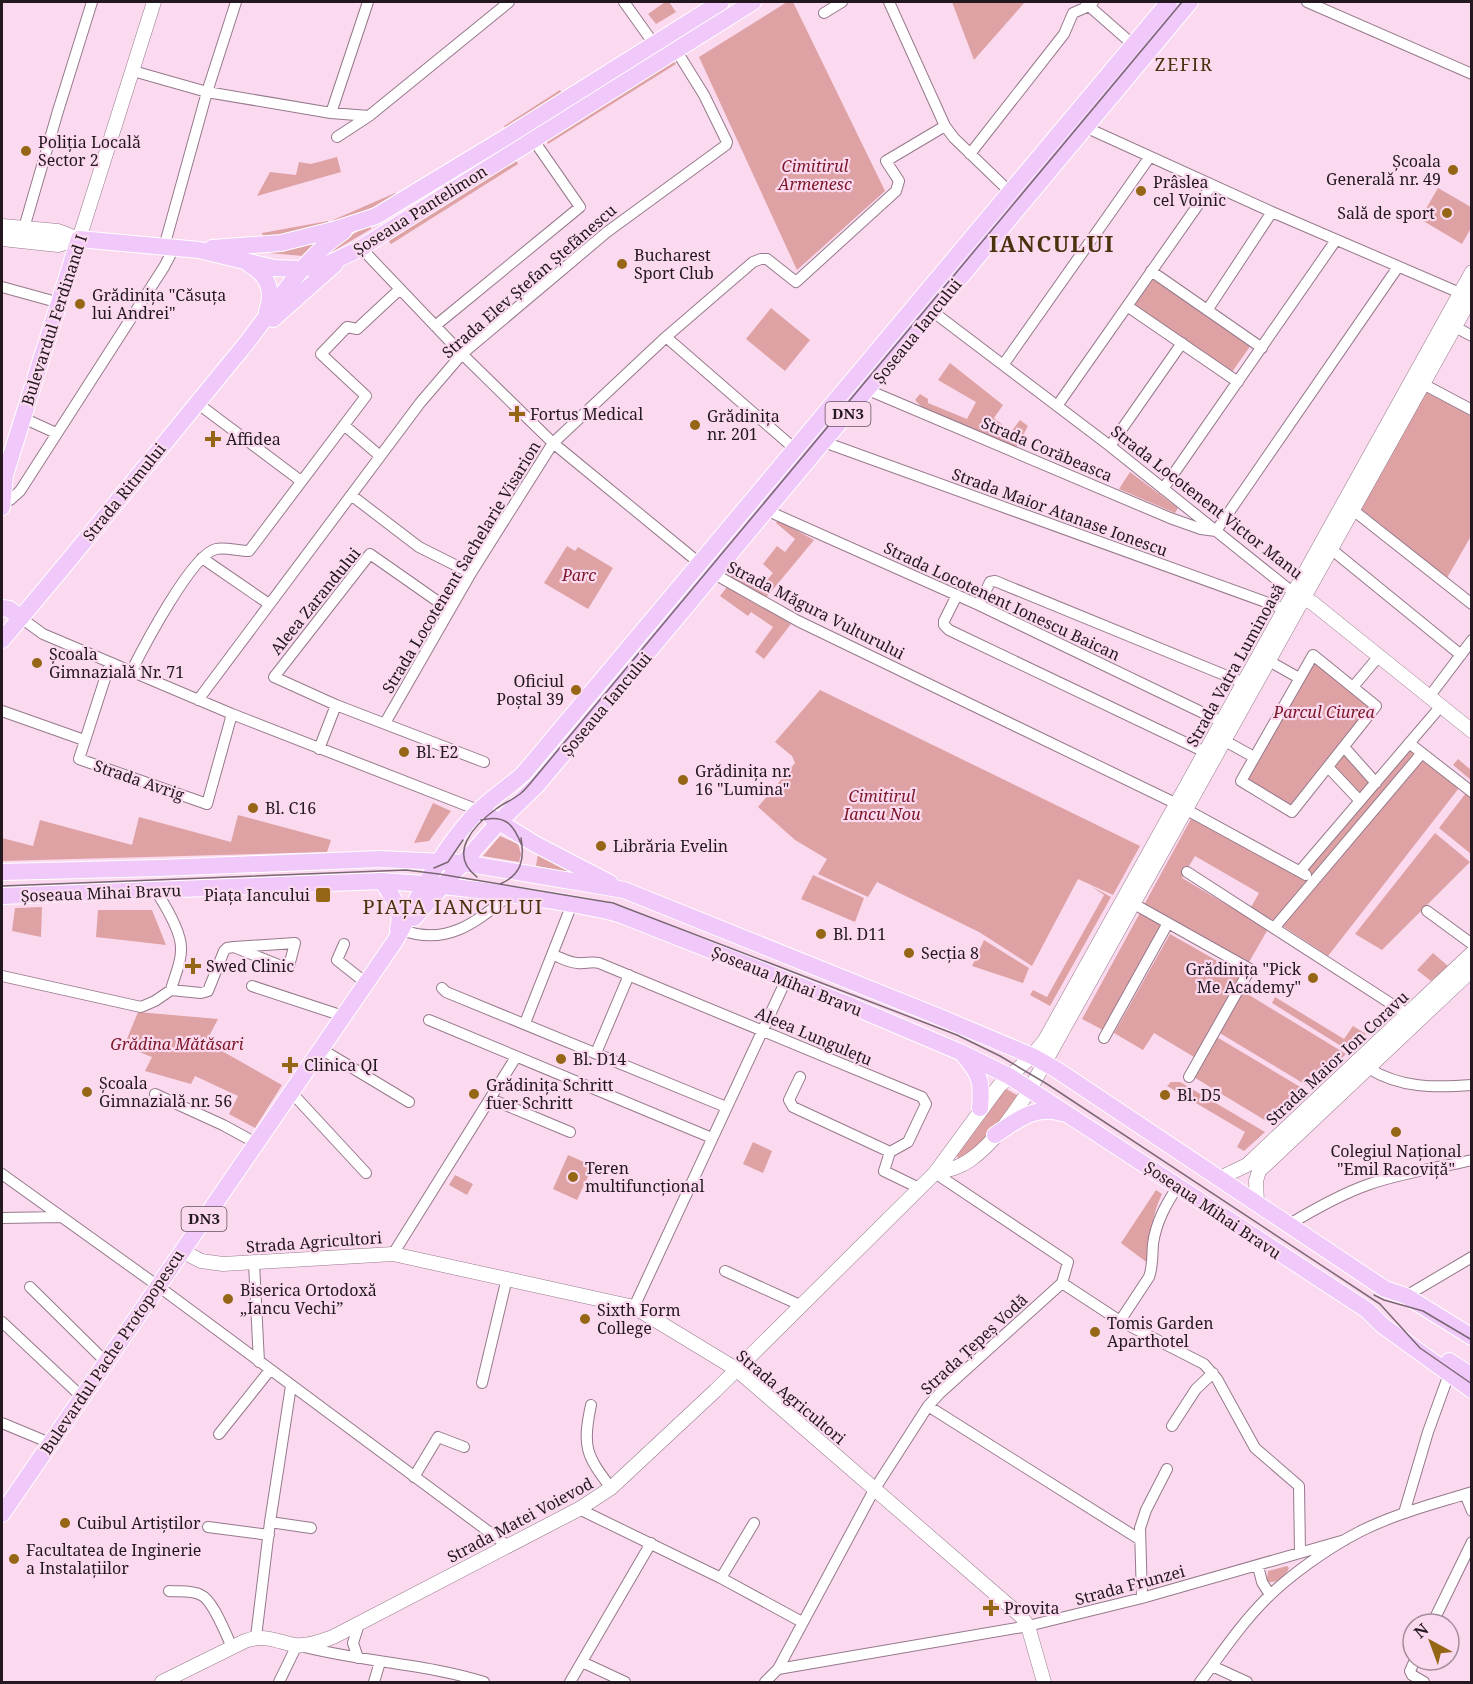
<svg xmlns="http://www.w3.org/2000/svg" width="1473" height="1684" font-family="'Noto Serif',serif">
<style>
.green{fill:#dea2a4}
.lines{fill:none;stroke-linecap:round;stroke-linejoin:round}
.street-casing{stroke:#96798c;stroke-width:12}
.secondary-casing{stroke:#96798c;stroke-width:15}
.primary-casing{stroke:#fff;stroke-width:18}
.street{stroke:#fff;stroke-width:10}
.secondary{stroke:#fff;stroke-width:14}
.primary{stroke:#f0c8fa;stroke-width:16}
.tram{stroke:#7b6774;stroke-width:1.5}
.poi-dot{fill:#966617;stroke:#fbdaef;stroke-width:2}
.labels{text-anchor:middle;stroke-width:4.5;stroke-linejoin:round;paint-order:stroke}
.shield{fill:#fbdaef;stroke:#64525d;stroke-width:1.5}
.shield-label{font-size:15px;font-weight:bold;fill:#23181f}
.poi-label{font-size:16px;fill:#23181f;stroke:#fbdaef;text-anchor:start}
.park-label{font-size:16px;font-style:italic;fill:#7c172a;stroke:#fbdaef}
.street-label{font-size:16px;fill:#23181f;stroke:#fbdaef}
.neighbourhood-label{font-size:18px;letter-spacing:1.5px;fill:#4a320f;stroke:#fbdaef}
.quarter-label{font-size:20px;letter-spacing:1.5px;fill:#4a320f;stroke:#fbdaef}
.district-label{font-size:22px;font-weight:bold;letter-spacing:1.5px;fill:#4a320f;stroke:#fbdaef}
</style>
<rect width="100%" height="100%" fill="#fbdaef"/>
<!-- green -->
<path class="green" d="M665 2H669L676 12 656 24 648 14Z
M787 2H793L885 191 797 270 699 57Z
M952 2H1025L974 60Z
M673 60 676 64 548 144 546 140Z
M560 90 563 94 506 130 504 126Z
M337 157 341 172 257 196 270 172 296 175 299 162 311 164Z
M516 160 518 164 391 244 388 240Z
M1438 188 1471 207V228L1462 244 1420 219Z
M395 193 396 197 335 224 333 220Z
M328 221 329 225 263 238 262 233Z
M369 225 371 226V229L332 252 331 250 345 239Z
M321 238 303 256 269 253V252Z
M1152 277 1251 345 1232 372 1133 304Z
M771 308 810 340 785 371 746 339Z
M950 363 1003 405 994 418 1011 432 1020 420 1028 426 1016 448 926 411 915 400 920 394 928 399V403L967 419 976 402 938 380Z
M1424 391 1471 416V536L1447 578 1360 508Z
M1130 472 1178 508 1175 513 1119 489Z
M778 520 814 540 765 599 730 578 740 567 763 585 773 573 763 564 777 546 785 552 795 539 776 523Z
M567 546 575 551 578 547 613 568 588 609 544 583Z
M727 587 791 624 764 659 755 652 773 627 751 612 748 616 720 596Z
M1314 659 1373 707 1342 747 1373 783 1359 799 1328 765 1292 810 1244 780Z
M820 690 1140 846 1113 895 1078 879 1032 966 979 932 877 882 868 897 818 874 827 859 795 840 758 807 795 763 792 756 775 742Z
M1409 746 1419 754 1313 875 1304 870Z
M1458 759 1471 770V780L1453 765Z
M1422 760 1459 788 1328 956 1281 925Z
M1466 793 1471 798V854L1439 828Z
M433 803 451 811 429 841 414 843Z
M238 815 331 840 327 852 2 861V838L33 846 40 820 132 845 139 817 231 842Z
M1192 817 1307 881 1273 923 1250 909 1259 893 1195 856 1182 878 1268 929 1248 964 1144 905Z
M1435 833 1470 862 1382 950 1355 934Z
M500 836 518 844 521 854 519 862 483 856Z
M538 854 581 874 536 866Z
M813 875 864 898 855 922 801 899Z
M1091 886 1111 897 1050 1006 1030 995 1033 990 1047 997 1104 895Z
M42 907 41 937 12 931 15 908Z
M98 910H152L166 945 96 937Z
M1141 911 1162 923 1103 1030 1082 1019Z
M1170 934 1242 975 1194 1057 1154 1033 1143 1050 1114 1033Z
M984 940 1029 968 1023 983 972 966Z
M1433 953 1448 966 1431 981 1417 970Z
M1241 990 1346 1054 1311 1088 1218 1032Z
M1275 997 1344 1039 1353 1026 1366 1034 1349 1051 1272 1003Z
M138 1012 218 1019 206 1042 282 1085 255 1128 229 1114 238 1096 195 1076 191 1084 145 1071 152 1057 124 1046Z
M1215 1036 1307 1091 1273 1125 1192 1076Z
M1171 1082H1180L1265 1132 1244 1151 1237 1147 1245 1132 1167 1086Z
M1001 1086 1022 1098 978 1146 960 1159 952 1153Z
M753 1142 772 1151 763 1173 743 1164Z
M568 1155 593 1166 577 1200 553 1189Z
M455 1175 473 1184 467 1195 449 1185Z
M1156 1190 1162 1194C1151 1216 1150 1240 1149 1264L1121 1243Z
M1287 1566 1289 1568C1286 1576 1278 1583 1269 1582L1267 1579 1268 1571Z"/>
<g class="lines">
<!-- street casing -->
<g class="street-casing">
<path id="street" d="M624 2 654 44
M889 2 945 126 954 138 1010 192
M1086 2 1089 6 1138 49
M1307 2 1472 74
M824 13 842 2
M133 71 207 92 331 113 369 116 509 2
M331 113 368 2
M1085 127 1272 212 1460 293
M337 137 369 116
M970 154 1064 34 1073 13 1089 6 1093 2
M24 228 58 111 92 2
M164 247 207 92 236 2
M361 248 462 354 553 443 709 571 798 621 1177 804
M1151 271 1262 348
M2 287 60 303
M1127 306 1238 382
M928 308 1110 446 1286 587 1295 592
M1208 309 1272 212
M435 326 580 207 530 135
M1455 327 1472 336
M666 337 795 449
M1003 365 1149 158
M1423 384 1472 410
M868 390 1170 518 1201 529 1216 531 1398 267
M197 403 301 481
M1057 406 1212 185
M23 418 56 433
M344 425 380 456
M824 442 1285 609
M1110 446 1182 343
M1163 489 1336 240
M351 495 419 547 471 573
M2 501 10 500 20 491 164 267 174 248
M1353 510 1472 604
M768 511 979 605 1222 722
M1331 549 1461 655
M202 558 269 604
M957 595 944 621V625L949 630 1205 752
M979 605 990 582 995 581 1244 683
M450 610 370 554 274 677 336 705 484 762
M21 618 43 634 232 714 478 810
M1313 655 1376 706 1292 812 1241 781Z
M1269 661 1299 678
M110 663 79 759 207 804 232 714
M131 672C143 648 192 554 216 549 225 547 239 551 249 551L366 396 321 354 347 327 357 329 400 289
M1353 687 1379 656
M1429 697 1472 640
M198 700 420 403 462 354 607 232 726 145 727 142 704 95 676 50
M2 711 84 740
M385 723 471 573 553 443 666 337 753 262 761 259H767L796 282 896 191 899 181 886 161 945 126
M1225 741 1254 757
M1409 743 1472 792
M1344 747 1376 783
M319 749 336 705
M1328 767 1360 801
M1187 810 1306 875
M1300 871 1441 706
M1187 872 1407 1014
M156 891C165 905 181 931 181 948 182 962 174 977 171 990
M1134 904 1250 969 1189 1077
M1427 911 1472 944
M1274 928 1422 753
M402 930C448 947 477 921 511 894
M344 944 337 960 366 983
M553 955C560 957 569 963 578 963 585 964 591 961 599 963L922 1097 926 1104 908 1142 890 1152 884 1171 919 1188
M2 976 141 1007 155 1001 171 990 201 993 208 991 224 951 227 948 234 947 295 943 289 966 286 968 234 947
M252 986 343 1016
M442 988 446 992 726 1107
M429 1020 712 1138
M525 1023 572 904
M1104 1038 1168 923
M321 1049 409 1102
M596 1053 629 975
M1368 1068C1400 1088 1434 1088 1472 1085
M800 1077 789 1100 793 1107 890 1152
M291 1092 366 1173
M155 1094 223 1125 256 1143
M491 1099 570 1132
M2 1174 158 1286 508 1546
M2 1218 61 1217
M1288 1225C1313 1210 1339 1195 1367 1185 1400 1173 1437 1168 1472 1160
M393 1254 516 1057
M254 1263 259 1362
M725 1271 800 1305
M1062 1283 1120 1321 1204 1364 1217 1379 1255 1448 1299 1486 1300 1553
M30 1287 106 1362
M1406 1296 1472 1257
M634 1307 786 980
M1120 1321 1149 1277C1153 1266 1152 1255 1153 1244 1156 1222 1166 1204 1178 1186
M2 1322 82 1397
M482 1383 507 1278
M591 1405C582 1447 586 1455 611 1488
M928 1406 1139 1539
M2 1423 50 1443
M1172 1426 1196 1389 1213 1373
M219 1434 270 1370
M414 1477 438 1437 464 1447
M1465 1494 1472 1511
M579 1509 721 1578 802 1622
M1404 1513 1428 1432 1449 1374
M270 1522 311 1528
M208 1527 269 1535
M1258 1566 1262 1582 1270 1595
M721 1578 754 1523
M169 1591C178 1592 192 1590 201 1595 213 1600 226 1635 232 1647
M1142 1598 1140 1528 1146 1510 1167 1469
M1432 1624 1472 1542
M256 1637 270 1522 291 1386
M358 1658 353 1643 359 1624
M1415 1660 1410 1671 1412 1675 1424 1682
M582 1662 625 1682
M1212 1666 1247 1682
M778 1669 1028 1626 1142 1598 1345 1540
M279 1682 297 1645C358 1662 424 1663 484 1682
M374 1682 380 1662
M570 1682 651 1543
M765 1682 778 1669 874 1490 928 1406 940 1393 1062 1283 1068 1262 935 1173
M1200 1682C1221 1654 1241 1624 1266 1599 1290 1575 1328 1548 1359 1532 1394 1514 1434 1504 1472 1492"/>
</g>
<!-- secondary casing -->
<g class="secondary-casing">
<path id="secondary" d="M2 226 58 231 79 239
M2 239 58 245 79 239
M79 239 154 2
M1297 593 1314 604 1472 731
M935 1173C947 1170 959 1168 970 1160 994 1143 1014 1114 1030 1089L1472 296
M1220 1178 1247 1165 1472 953
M1257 1203 1256 1181 1259 1171 1472 970
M182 1251 201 1261 223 1264 393 1254 634 1307 736 1369 1021 1616 1028 1626 1044 1682
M162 1682 245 1641C264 1634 276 1641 295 1645 307 1647 322 1641 333 1637L579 1509 611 1488 715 1391 935 1173 999 1086 1032 1056 1045 1040 1472 272"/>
</g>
<!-- primary casing -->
<g class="primary-casing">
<path id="primary" d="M212 248 281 243 333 230 376 216 503 139 721 2
M250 265C268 275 274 292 267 311
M273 319 335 264
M2 507 5 475 79 239 199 250 274 268 301 269 328 264 361 248 753 2
M2 608 9 609 21 618
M2 640C83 545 161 447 240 351 274 310 299 261 344 231
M491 817 535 844 610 883
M2 872 159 868 380 859 464 863 624 890 937 1016 1032 1056 1057 1070 1385 1289 1406 1296 1472 1337
M382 881C392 897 404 910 398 929
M2 896 382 881C436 884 490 891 542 899 568 903 594 907 619 914L854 1007 960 1052 1009 1076 1367 1310 1382 1325 1472 1390
M414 918 500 821 538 784 1190 2
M965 1057C981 1075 982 1084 980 1108
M995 1135C1017 1120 1035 1105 1062 1113
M1449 1361 1472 1376
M2 1514 395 941C402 930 406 919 412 908 429 878 445 848 468 822 484 802 506 790 524 773L1169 2"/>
</g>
<!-- street -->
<use href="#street" class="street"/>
<!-- secondary -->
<use href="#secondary" class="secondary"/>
<!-- primary -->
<use href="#primary" class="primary"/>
<!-- tram -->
<path class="tram" d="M481 820C506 814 514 825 522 846
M434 868 448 862 463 840
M477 877C447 854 474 825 496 809 504 803 512 800 520 794 525 790 529 785 533 780L1182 2
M500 884C521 875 525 860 521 838
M2 886 406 870 439 874 613 903 957 1035 1000 1056 1047 1084 1380 1304 1420 1348 1472 1384
M1374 1295 1384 1300 1423 1311 1472 1340"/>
</g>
<!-- markers -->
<g class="poi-dot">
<circle cx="26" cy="151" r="6"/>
<circle cx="1453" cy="170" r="6"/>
<circle cx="1141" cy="191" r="6"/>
<circle cx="1447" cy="213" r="6"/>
<circle cx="622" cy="264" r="6"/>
<circle cx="80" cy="304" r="6"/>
<path d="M514 405h6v6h6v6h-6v6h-6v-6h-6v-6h6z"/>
<circle cx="695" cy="425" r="6"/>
<path d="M210 430h6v6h6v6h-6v6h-6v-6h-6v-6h6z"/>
<circle cx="37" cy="663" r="6"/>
<circle cx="576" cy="690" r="6"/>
<circle cx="404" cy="752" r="6"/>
<circle cx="683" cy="780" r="6"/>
<circle cx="253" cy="808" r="6"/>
<circle cx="601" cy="846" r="6"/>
<rect x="315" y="887" width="16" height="16" rx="3"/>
<circle cx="821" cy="934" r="6"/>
<circle cx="909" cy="953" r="6"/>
<path d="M190 957h6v6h6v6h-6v6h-6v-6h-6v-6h6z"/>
<circle cx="1313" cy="978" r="6"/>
<circle cx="561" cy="1059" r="6"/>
<path d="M287 1056h6v6h6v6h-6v6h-6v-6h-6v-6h6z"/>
<circle cx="87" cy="1092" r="6"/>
<circle cx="474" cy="1094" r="6"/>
<circle cx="1165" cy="1095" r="6"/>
<circle cx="1396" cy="1132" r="6"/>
<circle cx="573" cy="1177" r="6"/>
<circle cx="228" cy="1299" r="6"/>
<circle cx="585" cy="1319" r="6"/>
<circle cx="1095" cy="1332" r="6"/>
<circle cx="65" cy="1523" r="6"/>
<circle cx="14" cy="1559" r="6"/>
<path d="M988 1599h6v6h6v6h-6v6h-6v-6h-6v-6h6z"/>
</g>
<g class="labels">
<!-- shield labels -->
<g class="shield">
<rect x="825.5" y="402" width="45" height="24" rx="4.5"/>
<rect x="181.5" y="1207" width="45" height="24" rx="4.5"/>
</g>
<g class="shield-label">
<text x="848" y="419">DN3</text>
<text x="204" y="1224">DN3</text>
</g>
<!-- poi labels -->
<g class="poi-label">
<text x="38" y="148">Poliția Locală<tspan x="38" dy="18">Sector 2</tspan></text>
<text x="1441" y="167" text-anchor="end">Școala<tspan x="1441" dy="18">Generală nr. 49</tspan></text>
<text x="1153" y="188">Prâslea<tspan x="1153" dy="18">cel Voinic</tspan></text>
<text x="1435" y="219" text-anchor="end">Sală de sport</text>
<text x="634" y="261">Bucharest<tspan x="634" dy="18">Sport Club</tspan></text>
<text x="92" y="301">Grădinița "Căsuța<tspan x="92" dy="18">lui Andrei"</tspan></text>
<text x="530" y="420">Fortus Medical</text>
<text x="707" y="422">Grădinița<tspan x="707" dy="18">nr. 201</tspan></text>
<text x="226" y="445">Affidea</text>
<text x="49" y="660">Școala<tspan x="49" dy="18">Gimnazială Nr. 71</tspan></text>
<text x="564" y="687" text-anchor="end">Oficiul<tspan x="564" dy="18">Poștal 39</tspan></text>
<text x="416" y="758">Bl. E2</text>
<text x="695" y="777">Grădinița nr.<tspan x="695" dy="18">16 "Lumina"</tspan></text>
<text x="265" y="814">Bl. C16</text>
<text x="613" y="852">Librăria Evelin</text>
<text x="310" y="901" text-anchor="end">Piața Iancului</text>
<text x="833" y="940">Bl. D11</text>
<text x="921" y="959">Secția 8</text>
<text x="206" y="972">Swed Clinic</text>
<text x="1301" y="975" text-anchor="end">Grădinița "Pick<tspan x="1301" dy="18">Me Academy"</tspan></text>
<text x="573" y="1065">Bl. D14</text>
<text x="304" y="1071">Clinica QI</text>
<text x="99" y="1089">Școala<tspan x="99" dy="18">Gimnazială nr. 56</tspan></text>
<text x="486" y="1091">Grădinița Schritt<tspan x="486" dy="18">fuer Schritt</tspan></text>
<text x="1177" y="1101">Bl. D5</text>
<text x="1396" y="1157" text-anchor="middle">Colegiul Național<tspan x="1396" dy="18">"Emil Racoviță"</tspan></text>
<text x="585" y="1174">Teren<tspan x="585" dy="18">multifuncțional</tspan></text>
<text x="240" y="1296">Biserica Ortodoxă<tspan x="240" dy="18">„Iancu Vechi”</tspan></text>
<text x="597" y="1316">Sixth Form<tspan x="597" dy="18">College</tspan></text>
<text x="1107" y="1329">Tomis Garden<tspan x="1107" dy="18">Aparthotel</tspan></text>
<text x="77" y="1529">Cuibul Artiștilor</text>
<text x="26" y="1556">Facultatea de Inginerie<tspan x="26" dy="18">a Instalațiilor</tspan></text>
<text x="1004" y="1614">Provita</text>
</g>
<!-- park labels -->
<g class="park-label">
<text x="815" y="172">Cimitirul<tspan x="815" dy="18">Armenesc</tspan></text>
<text x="579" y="581">Parc</text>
<text x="1324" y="718">Parcul Ciurea</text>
<text x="882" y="802">Cimitirul<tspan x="882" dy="18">Iancu Nou</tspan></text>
<text x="177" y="1050">Grădina Mătăsari</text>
</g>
<!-- street labels -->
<g class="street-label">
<text transform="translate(420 210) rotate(-32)" y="6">Șoseaua Pantelimon</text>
<text transform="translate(529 281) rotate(-41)" y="6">Strada Elev Ștefan Ștefănescu</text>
<text transform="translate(54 320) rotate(-72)" y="6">Bulevardul Ferdinand I</text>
<text transform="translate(917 331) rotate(-51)" y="6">Șoseaua Iancului</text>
<text transform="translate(1047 449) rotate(23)" y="6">Strada Corăbeasca</text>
<text transform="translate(124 492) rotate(-51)" y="6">Strada Ritmului</text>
<text transform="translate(1207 502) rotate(38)" y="6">Strada Locotenent Victor Manu</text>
<text transform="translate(1060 512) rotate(20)" y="6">Strada Maior Atanase Ionescu</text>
<text transform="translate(461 567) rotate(-59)" y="6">Strada Locotenent Sachelarie Visarion</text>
<text transform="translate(315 601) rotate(-51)" y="6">Aleea Zarandului</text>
<text transform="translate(1002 601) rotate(25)" y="6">Strada Locotenent Ionescu Baican</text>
<text transform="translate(816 610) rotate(27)" y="6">Strada Măgura Vulturului</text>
<text transform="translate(1235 665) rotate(-61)" y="6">Strada Vatra Luminoasă</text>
<text transform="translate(606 704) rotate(-50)" y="6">Șoseaua Iancului</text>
<text transform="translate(139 780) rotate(19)" y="6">Strada Avrig</text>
<text transform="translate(101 893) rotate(-2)" y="6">Șoseaua Mihai Bravu</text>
<text transform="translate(787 981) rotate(22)" y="6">Șoseaua Mihai Bravu</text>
<text transform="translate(814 1036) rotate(23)" y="6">Aleea Lungulețu</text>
<text transform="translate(1337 1058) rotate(-43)" y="6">Strada Maior Ion Coravu</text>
<text transform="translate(1213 1210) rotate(34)" y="6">Șoseaua Mihai Bravu</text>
<text transform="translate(314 1242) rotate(-4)" y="6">Strada Agricultori</text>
<text transform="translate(974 1344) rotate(-43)" y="6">Strada Țepeș Vodă</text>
<text transform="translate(112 1352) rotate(-56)" y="6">Bulevardul Pache Protopopescu</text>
<text transform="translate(791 1397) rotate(40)" y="6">Strada Agricultori</text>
<text transform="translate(520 1520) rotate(-28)" y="6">Strada Matei Voievod</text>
<text transform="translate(1130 1585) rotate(-15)" y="6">Strada Frunzei</text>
</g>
<!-- neighbourhood labels -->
<g class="neighbourhood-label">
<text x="1184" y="71">ZEFIR</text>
</g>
<!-- quarter labels -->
<g class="quarter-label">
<text x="453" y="914">PIAȚA IANCULUI</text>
</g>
<!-- district labels -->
<g class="district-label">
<text x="1052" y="252">IANCULUI</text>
</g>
</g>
<!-- border -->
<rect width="1473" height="1684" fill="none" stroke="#23181f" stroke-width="6"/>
<!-- north arrow -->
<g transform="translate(1431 1642) rotate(319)"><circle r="28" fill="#fbdaef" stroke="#a58c9c" stroke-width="1.5"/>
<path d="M0-4.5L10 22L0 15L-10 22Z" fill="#966617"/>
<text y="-9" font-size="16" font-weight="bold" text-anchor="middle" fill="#23181f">N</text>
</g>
</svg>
